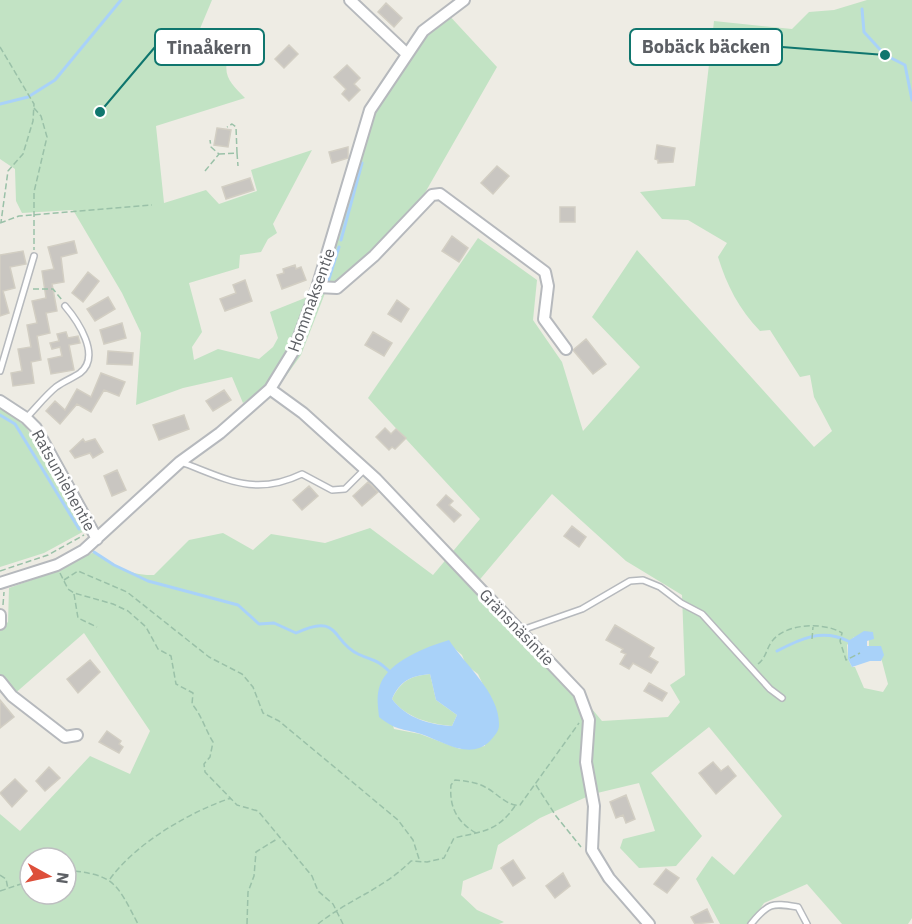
<svg xmlns="http://www.w3.org/2000/svg" width="912" height="924" font-family="'IBM Plex Sans',sans-serif">
<style>
.green{fill:#c2e3c4;fill-rule:evenodd}
.water{fill:#a9d2f9;fill-rule:evenodd}
.lines{fill:none;stroke-linecap:round;stroke-linejoin:round}
.stream{stroke:#a9d2f9;stroke-width:3}
.building{fill:#c9c6c1;stroke:#d2cec3;stroke-width:1.5}
.service-casing{stroke:#b6b9bd;stroke-width:8}
.minor-casing{stroke:#b6b9bd;stroke-width:14}
.path{stroke:#9ac1a8;stroke-width:1.5;stroke-dasharray:6 3;stroke-linecap:butt}
.service{stroke:#fff;stroke-width:5}
.minor{stroke:#fff;stroke-width:10}
.labels{text-anchor:middle;stroke-width:6;stroke-linejoin:round;paint-order:stroke}
.street-label{font-size:16px;fill:#5c5f64;stroke:#fff}
.leader{fill:none;stroke:#0f766e;stroke-width:2}
.callout-dot{fill:#0f766e;stroke:#fff;stroke-width:2}
.callout{fill:#fff;stroke:#0f766e;stroke-width:2}
.callout-label{font-size:18px;text-anchor:middle;font-weight:bold;fill:#5c5f64}
</style>
<rect width="100%" height="100%" fill="#eeece4"/>
<!-- green -->
<path class="green" d="M0 0H212L199 31 228 58C222 77 233 85 245 98L156 126 164 203 206 190 219 204 257 191 251 170 312 150 273 224 277 233 268 239 261 252 240 255 239 268 189 283 202 332 192 347 194 360 218 349 259 359 273 347 278 338 270 312 310 296 292 346 269 385 243 403 232 377 183 388 136 405 141 333 122 293 73 210 22 213 16 201 15 169 0 159Z
M867 0H912V918L908 924H842L807 884 764 903 750 924H720L696 879 712 856 734 875 782 816 709 727 651 773 702 836 676 866 639 868 620 848 623 839 655 831 639 783 593 794 540 818 498 845 492 869 463 881 461 895 477 910 504 922 499 924H0V814L20 831 90 756 130 774 150 731 84 633 12 696 0 681V629L8 622 9 588 48 574 94 552C114 565 130 576 154 575L189 540 223 533 253 550 271 534 325 543 370 528 433 575 480 519 368 398 478 238 537 280 533 320 562 362 583 431 640 367 592 317 637 250 814 447 832 431 814 397 810 375 800 377 770 330 760 331C739 309 727 286 718 257L727 243 688 220 662 219 640 192 695 186 714 21 792 29 809 12 834 10ZM552 494 626 561 682 595 685 675 670 685 680 702 668 717 602 721 556 666 476 584ZM854 637 869 640V647L878 646 888 684 883 692 864 688 855 667H852L848 659 847 645ZM455 649 462 655 466 665 478 674 484 687 485 746 460 749 420 734 394 729 381 683ZM30 858H66V894H30Z
M446 12 497 67 414 212 337 288H327L301 355 276 390 270 389 294 350 363 128 407 54Z
M0 406 26 427 88 529 44 553 0 567Z
M430 674 436 700 457 715 452 726C430 724 406 718 392 699 401 681 410 676 430 674Z"/>
<!-- water -->
<path class="water" d="M864 631 873 632 874 639 867 641V646H881L884 655 881 661H870L852 667 848 659V641Z
M449 640C464 664 500 693 499 725 499 732 494 736 490 741 470 761 442 741 421 734 401 728 397 731 379 717 378 706 376 696 380 685 389 661 426 647 449 640ZM430 674 436 700 457 715 452 726C430 725 406 718 392 699 400 681 410 676 430 674Z"/>
<g class="lines">
<!-- stream -->
<path class="stream" d="M862 9 864 32 885 55 905 65 912 100
M0 104 28 97 55 80 121 0
M341 240 362 163
M328 282 339 247
M0 415 15 424 79 529
M94 552 114 565 148 581 238 605 259 624 274 623 296 633C340 612 331 641 358 654 375 662 375 658 390 672
M777 651C800 639 822 628 848 641"/>
</g>
<!-- building -->
<path class="building" d="M386 3 402 18 394 27 378 12Z
M289 45 298 54 284 68 275 59Z
M347 65 360 78 354 84 360 90 349 101 342 94 346 89 334 77Z
M217 128 231 130 228 147 214 145Z
M657 145 675 148 673 162 658 163V160L655 159Z
M348 147V158L332 163 329 152Z
M497 166 509 176 493 194 481 183Z
M250 178 254 190 226 199 222 187Z
M560 207H575V222H560Z
M452 236 468 248 459 262 442 251Z
M74 241 77 253 61 257 64 282 52 284 57 311 46 313 50 333 37 336 41 360 31 362 34 383 13 386 11 373 22 371 18 349 31 347 27 325 37 323 32 301 46 298 42 271 54 269 48 247Z
M23 251 26 264 10 267 15 288 3 291 9 313 0 316V255Z
M295 265 296 269 301 267 306 280 282 289 277 275 284 273 283 269Z
M88 272 99 281 83 302 72 293Z
M245 280 252 301 225 311 220 299 236 293 233 285Z
M108 297 115 309 95 321 87 309Z
M397 300 409 309 401 322 388 314Z
M122 323 126 338 104 344 100 330Z
M66 332 68 338 78 336 80 343 69 345 74 370 51 374 48 359 62 356 60 347 52 349 50 343 59 341 57 334Z
M373 332 392 343 384 356 365 345Z
M586 339 606 364 593 374 573 350Z
M108 351 133 353 132 365 107 364Z
M101 373 125 382 119 396 104 390 91 412 77 404 60 424 46 411 55 401 65 410 77 389 91 397Z
M224 390 231 400 213 411 206 401Z
M184 415 189 429 159 440 153 425Z
M385 428 391 434 396 429 406 438 395 449 392 447 389 450 376 437Z
M83 439 85 442 95 439 103 452 93 458 90 453 75 458 70 451Z
M117 470 126 490 112 496 104 476Z
M368 482 378 492 362 506 353 496Z
M309 486 318 496 302 510 293 500Z
M446 495 453 501 449 505 461 515 454 522 437 505Z
M572 526 586 537 579 547 564 536Z
M615 625 654 648 649 657 658 662 651 673 633 663 629 669 620 664 626 654 621 652 623 649 606 640Z
M90 660 100 672 78 693 67 679Z
M649 683 667 693 662 701 644 691Z
M0 700 14 717 0 728Z
M107 731 121 741 119 744 123 747 119 753 99 742Z
M713 762 721 771 728 766 736 776 716 794 699 773Z
M49 767 60 778 45 791 36 781Z
M15 779 27 791 12 807 0 793Z
M626 795 635 819 626 823 623 815 616 818 610 802Z
M513 860 525 878 513 886 501 868Z
M666 869 679 878 667 893 654 884Z
M563 873 570 886 555 898 546 886Z
M707 909 713 922 695 924 691 917Z"/>
<g class="lines">
<!-- service casing -->
<g class="service-casing">
<path id="service" d="M0 371 34 256
M26 418C36 408 45 396 56 387 64 381 73 378 80 373 102 356 77 320 65 306
M181 462C227 479 254 497 302 474L332 490 345 489 365 469
M522 630 582 609 630 581 643 580 660 587 681 603 702 614 770 689 782 698
M751 924C769 902 772 903 798 907L807 924"/>
</g>
<!-- minor casing -->
<g class="minor-casing">
<path id="minor" d="M350 0 407 54
M318 287 337 288 374 256 432 195 440 194 545 272 548 286 544 319 566 349
M270 389 303 413 376 479 579 693 589 720 586 762 594 806 592 850 609 878 649 924
M0 401 26 418 36 428 97 539
M0 583 57 565 84 550 180 462 220 433 270 389 294 350 316 291 370 110 423 31 464 0
M0 615V624
M0 681 12 696 65 737 77 735"/>
</g>
<!-- path -->
<path class="path" d="M0 47 34 104 33 121 23 154 8 171 1 222
M34 108 41 116 47 137 34 192V250
M237 153 238 166
M219 154 237 153 236 127 232 124 227 127
M205 171 219 154 211 147 210 140
M0 223 19 216 152 205
M33 289H53L62 300
M0 571 48 555 84 535
M60 573 68 589 74 593 113 604 128 611 146 627 158 649 171 656 176 684 193 693 192 704C202 716 205 729 213 742L210 757 204 764 205 772 237 805 258 811 312 876 318 891 333 904 343 924
M64 580 78 571 127 592 209 657 242 674 253 687 263 713 279 721 398 820 413 840 420 862
M74 594 78 618 97 627
M3 605 4 592
M812 639 813 627
M758 664C767 657 766 648 773 640 787 623 825 622 842 633L840 641 846 660 860 653
M536 785 556 816 581 847
M476 833C457 822 449 807 451 785L455 780C466 781 476 782 485 787 496 792 507 807 520 805L579 723
M66 870C115 875 116 882 138 924
M0 875 6 879 8 889
M110 879C135 844 189 812 231 798
M0 891 21 884 30 874
M247 924 248 892 254 876 256 852 277 839
M318 924C349 899 382 890 411 861L427 862 444 858 454 838C483 831 497 832 515 806"/>
<!-- service -->
<use href="#service" class="service"/>
<!-- minor -->
<use href="#minor" class="minor"/>
</g>
<g class="labels">
<!-- street labels -->
<g class="street-label">
<text transform="translate(311 300) rotate(-70)" y="6">Hommaksentie</text>
<text transform="translate(64 480) rotate(61)" y="6">Ratsumiehentie</text>
<text transform="translate(517 627) rotate(46)" y="6">Gränsnäsintie</text>
</g>
</g>
<!-- callouts -->
<path class="leader" d="M885 55L782 47M100 112L155 47"/>
<g class="callout-dot">
<circle cx="885" cy="55" r="6"/>
<circle cx="100" cy="112" r="6"/>
</g>
<g class="callout">
<rect x="630" y="29" width="152" height="36" rx="6"/>
<rect x="155" y="29" width="109" height="36" rx="6"/>
</g>
<g class="callout-label">
<text x="706" y="53">Bobäck bäcken</text>
<text x="209" y="54">Tinaåkern</text>
</g>
<!-- north arrow -->
<g transform="translate(48 876) rotate(98)"><circle r="28" fill="#ffffff" stroke="#bebfc1" stroke-width="1.5"/>
<path d="M0-4.5L10 22L0 15L-10 22Z" fill="#dd4f3a"/>
<text y="-9" font-size="16" font-weight="bold" text-anchor="middle" fill="#5c5f64">N</text>
</g>
</svg>
